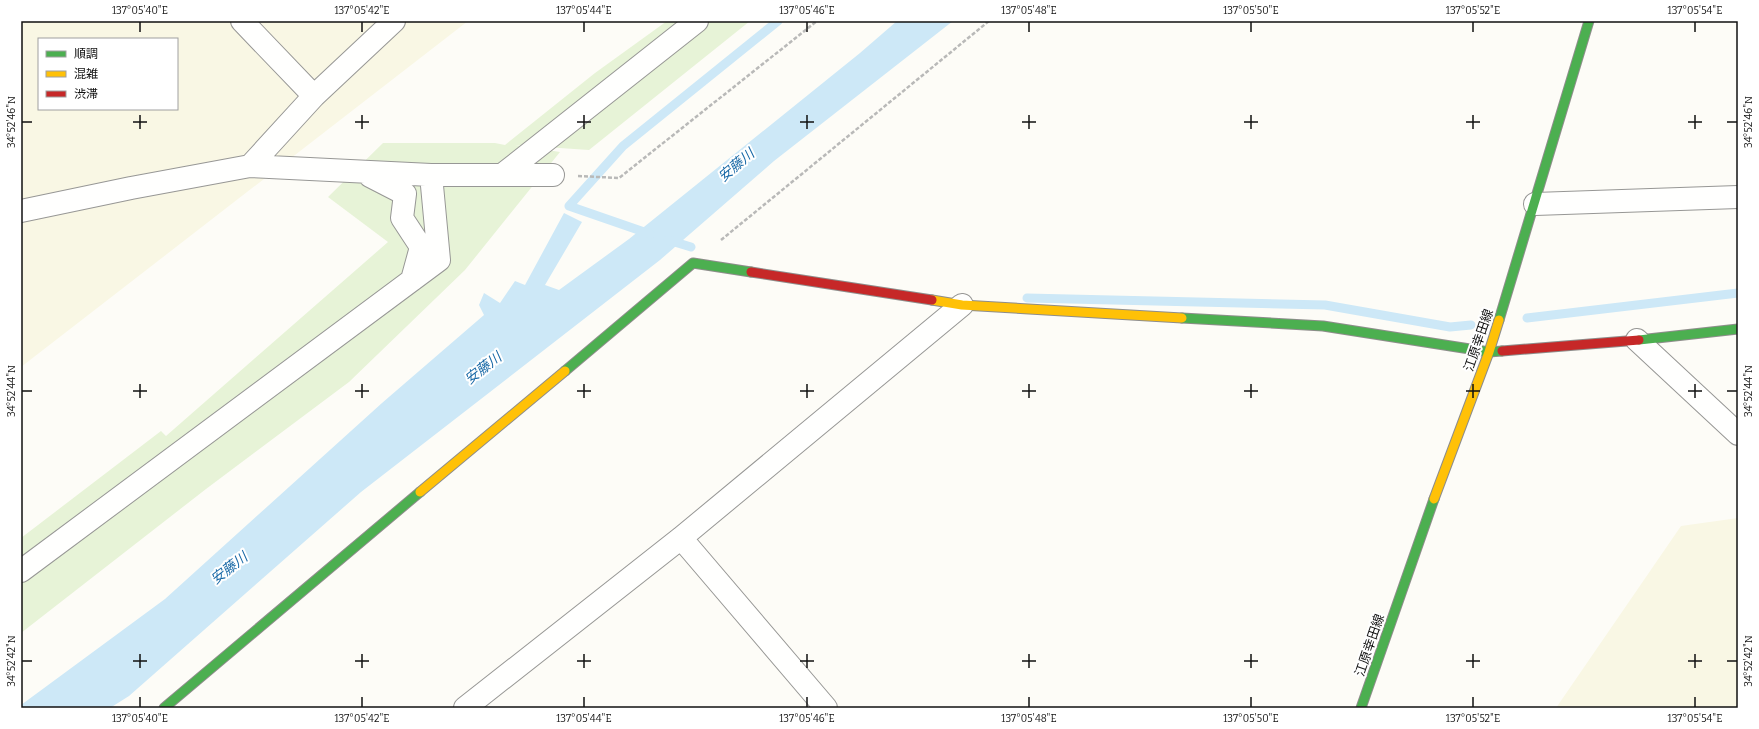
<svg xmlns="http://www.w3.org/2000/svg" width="1759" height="729" font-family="Bitter,'Noto Sans JP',serif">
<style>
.farmland{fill:#f9f7e4;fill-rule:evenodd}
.green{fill:#e7f3d7}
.water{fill:#cde8f7}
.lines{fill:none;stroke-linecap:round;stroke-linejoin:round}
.stream{stroke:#cde8f7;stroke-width:9}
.street-casing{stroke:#979795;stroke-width:24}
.fast-casing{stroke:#8e8d8b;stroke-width:11}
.slow-casing{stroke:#8e8d8b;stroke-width:11}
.jam-casing{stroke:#8e8d8b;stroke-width:11}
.path{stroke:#b9b9b8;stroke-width:2.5;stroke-dasharray:4 2;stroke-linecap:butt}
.street{stroke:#fffffe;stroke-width:22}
.fast{stroke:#4caf50;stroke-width:9}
.slow{stroke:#ffc107;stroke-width:9}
.jam{stroke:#c62828;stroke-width:9}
.ticks{fill:none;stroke:#111;stroke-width:1.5}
.labels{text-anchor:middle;stroke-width:4;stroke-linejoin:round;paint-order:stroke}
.street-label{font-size:13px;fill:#111;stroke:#fff}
.water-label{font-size:14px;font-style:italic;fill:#1768a6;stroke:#fff}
.neatline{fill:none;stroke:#111;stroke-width:1.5}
.ticks-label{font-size:10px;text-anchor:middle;fill:#111}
</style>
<rect width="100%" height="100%" fill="#fdfcf7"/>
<!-- farmland -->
<path class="farmland" d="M21 21H468L21 367ZM39 39H177V109H39Z
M1738 518V708H1556L1681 526Z"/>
<!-- green -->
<path class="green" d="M667 21H750L589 150 515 145 560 152 465 270 349 382 206 489 21 633V538L161 431 166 436 388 242 328 197 383 143H495L505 145 595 73Z"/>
<!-- water -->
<path class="water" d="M897 21H953L774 161 660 260 361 492 129 696 110 708H21V705L165 599 382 403 484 315 479 305 484 293 500 303 515 281 525 285 564 213 582 222 545 285 559 290 629 239 860 53Z"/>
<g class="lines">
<!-- stream -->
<path class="stream" d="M650 234 569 206 623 146 778 21
M668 240 691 247
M1027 298 1325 305 1450 327 1471 325
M1527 318 1738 293"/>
<!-- street casing -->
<g class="street-casing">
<path id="street" d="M242 21 314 96
M250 166 314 96 394 21
M502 175 697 21
M370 176 405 194 402 218 421 247 412 280
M1535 204 1738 197
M21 211 131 188 250 166 431 175H553
M1637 340 1738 434
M681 538 826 708
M21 571 439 260 431 175
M465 708 681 538 962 305"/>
</g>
<!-- fast casing -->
<g class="fast-casing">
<path id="fast" d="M1182 318 1323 326 1489 352 1502 351
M1499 320 1589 21
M1639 340 1738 329
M565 371 693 263 751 272
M164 708 420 492
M1361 708 1434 499"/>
</g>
<!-- slow casing -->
<g class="slow-casing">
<path id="slow" d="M932 300 962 305 1182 318
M420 492 565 371
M1434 499 1489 352 1499 320"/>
</g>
<!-- jam casing -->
<g class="jam-casing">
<path id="jam" d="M751 272 932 300
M1502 351 1639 340"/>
</g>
<!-- path -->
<path class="path" d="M578 176 619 178 817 21
M721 240 989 21"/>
<!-- street -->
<use href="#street" class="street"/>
<!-- fast -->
<use href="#fast" class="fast"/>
<!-- slow -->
<use href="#slow" class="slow"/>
<!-- jam -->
<use href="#jam" class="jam"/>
</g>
<!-- ticks -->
<path class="ticks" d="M140 22V32M362 22V32M584 22V32M807 22V32M1029 22V32M1251 22V32M1473 22V32M1695 22V32M140 115V129M362 115V129M584 115V129M807 115V129M1029 115V129M1251 115V129M1473 115V129M1695 115V129M22 122H32M133 122H147M355 122H369M577 122H591M800 122H814M1022 122H1036M1244 122H1258M1466 122H1480M1688 122H1702M1727 122H1737M140 384V398M362 384V398M584 384V398M807 384V398M1029 384V398M1251 384V398M1473 384V398M1695 384V398M22 391H32M133 391H147M355 391H369M577 391H591M800 391H814M1022 391H1036M1244 391H1258M1466 391H1480M1688 391H1702M1727 391H1737M140 654V668M362 654V668M584 654V668M807 654V668M1029 654V668M1251 654V668M1473 654V668M1695 654V668M22 661H32M133 661H147M355 661H369M577 661H591M800 661H814M1022 661H1036M1244 661H1258M1466 661H1480M1688 661H1702M1727 661H1737M140 697V707M362 697V707M584 697V707M807 697V707M1029 697V707M1251 697V707M1473 697V707M1695 697V707"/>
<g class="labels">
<!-- street labels -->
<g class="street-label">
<text transform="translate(1478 340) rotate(-71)" y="5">江原幸田線</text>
<text transform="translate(1369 645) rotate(-71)" y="5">江原幸田線</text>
</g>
<!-- water labels -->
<g class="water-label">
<text transform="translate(736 165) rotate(-40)" y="5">安藤川</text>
<text transform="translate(483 368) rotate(-38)" y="5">安藤川</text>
<text transform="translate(229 568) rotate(-38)" y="5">安藤川</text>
</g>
</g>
<!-- border -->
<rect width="1759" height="729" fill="none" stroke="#ffffff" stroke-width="44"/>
<!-- legend -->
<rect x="38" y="38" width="140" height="72" fill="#ffffff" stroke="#a0a0a0"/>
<rect x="46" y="51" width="20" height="6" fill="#4caf50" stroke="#a0a0a0"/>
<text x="74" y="58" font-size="12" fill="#111111">順調</text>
<rect x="46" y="71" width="20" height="6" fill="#ffc107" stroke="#a0a0a0"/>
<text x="74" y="78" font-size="12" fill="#111111">混雑</text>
<rect x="46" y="91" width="20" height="6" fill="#c62828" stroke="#a0a0a0"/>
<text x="74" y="98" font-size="12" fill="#111111">渋滞</text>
<rect x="22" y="22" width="1715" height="685" class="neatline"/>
<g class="ticks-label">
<text x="140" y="14">137°05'40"E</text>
<text x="362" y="14">137°05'42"E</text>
<text x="584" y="14">137°05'44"E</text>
<text x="807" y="14">137°05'46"E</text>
<text x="1029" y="14">137°05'48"E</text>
<text x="1251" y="14">137°05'50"E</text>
<text x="1473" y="14">137°05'52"E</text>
<text x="1695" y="14">137°05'54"E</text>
<text transform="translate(11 122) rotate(-90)" y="4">34°52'46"N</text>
<text transform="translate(1748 122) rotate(-90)" y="4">34°52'46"N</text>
<text transform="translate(11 391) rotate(-90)" y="4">34°52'44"N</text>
<text transform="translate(1748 391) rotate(-90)" y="4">34°52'44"N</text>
<text transform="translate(11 661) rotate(-90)" y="4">34°52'42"N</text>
<text transform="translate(1748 661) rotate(-90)" y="4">34°52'42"N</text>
<text x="140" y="722">137°05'40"E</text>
<text x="362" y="722">137°05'42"E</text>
<text x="584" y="722">137°05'44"E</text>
<text x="807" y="722">137°05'46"E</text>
<text x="1029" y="722">137°05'48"E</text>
<text x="1251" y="722">137°05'50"E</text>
<text x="1473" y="722">137°05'52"E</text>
<text x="1695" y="722">137°05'54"E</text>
</g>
</svg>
